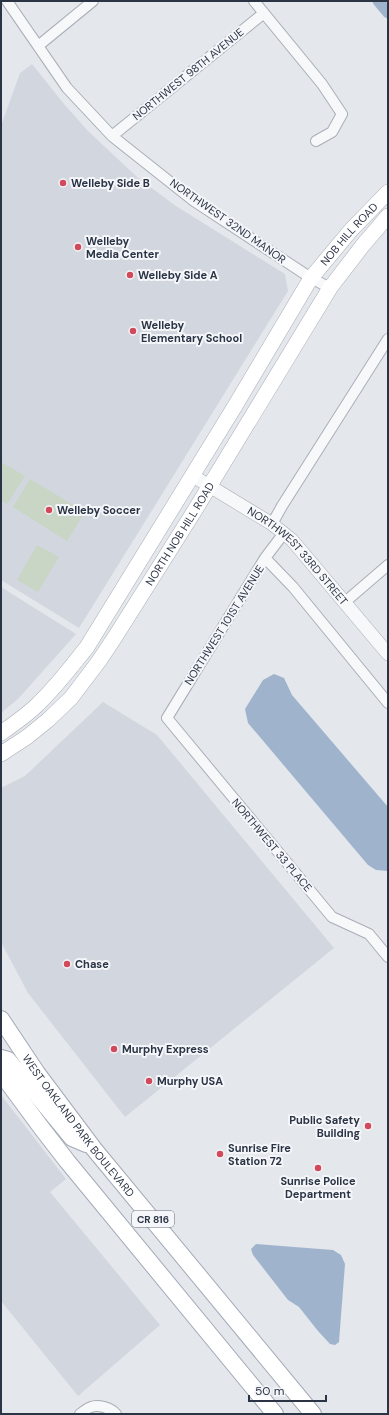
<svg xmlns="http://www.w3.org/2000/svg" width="389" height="1415" font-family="'DM Sans',sans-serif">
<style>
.built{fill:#d2d6de}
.green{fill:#c9d6c5}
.water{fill:#9fb4cc}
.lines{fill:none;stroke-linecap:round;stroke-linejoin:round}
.canal{stroke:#9fb4cc;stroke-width:11}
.minor-casing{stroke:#a9aeb7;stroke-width:12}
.tertiary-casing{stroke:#a9aeb7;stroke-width:14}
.secondary-casing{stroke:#a9aeb7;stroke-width:16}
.primary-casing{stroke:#a3abb8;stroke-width:18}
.minor{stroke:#f7f8fa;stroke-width:10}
.tertiary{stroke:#f7f8fa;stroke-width:13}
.secondary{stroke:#fff;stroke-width:15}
.primary{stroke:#fff;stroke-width:16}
.poi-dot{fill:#d1495b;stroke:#f4f6f9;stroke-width:1.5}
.labels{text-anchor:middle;stroke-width:4;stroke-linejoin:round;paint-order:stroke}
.shield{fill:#f4f6f9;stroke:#676e7b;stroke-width:1}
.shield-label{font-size:10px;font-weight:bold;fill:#2b3445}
.street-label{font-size:11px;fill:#2b3445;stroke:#f4f6f9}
.poi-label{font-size:11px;font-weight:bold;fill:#2b3445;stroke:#f4f6f9;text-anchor:start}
</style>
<rect width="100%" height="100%" fill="#e4e7ec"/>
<!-- built -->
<path class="built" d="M32 64 64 104 88 131 138 178 176 206 285 274 288 291 79 628 1 580V126L20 73Z
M1 587 76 634 18 699 1 713Z
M103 702 157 735 334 948 125 1117 28 993 1 942V788L25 776Z
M1 1095 66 1179 50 1192 160 1325 78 1396 1 1301Z"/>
<!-- green -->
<path class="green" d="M1 462 25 476 7 504 1 501Z
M30 479 85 512 67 541 13 507Z
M37 545 59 557 38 592 17 580Z"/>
<!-- water -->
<path class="water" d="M274 674 284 678 292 695 388 807V871L376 870 368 865 248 723 245 709 263 680Z
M256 1244 333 1250 341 1255 345 1264 339 1342 335 1345 330 1344 318 1331 299 1307 288 1300 253 1255 251 1249Z"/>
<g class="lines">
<!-- canal -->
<path class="canal" d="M378 1 388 13"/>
<!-- minor casing -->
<g class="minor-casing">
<path id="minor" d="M7 1 67 88 112 136 194 201 311 278 330 288
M254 1 322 84 342 114 332 132 316 141
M38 46 93 1
M112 136 264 13
M272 524 282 506 388 339
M284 533 265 558 167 718 332 917 369 934 388 957
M265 558 293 587 388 703
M345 602 388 565
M80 1414C83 1412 87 1408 91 1407 98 1404 111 1408 116 1414"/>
</g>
<!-- tertiary casing -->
<g class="tertiary-casing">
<g id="tertiary">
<path id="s1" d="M193 476 272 524 292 540 388 654"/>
</g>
</g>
<!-- secondary casing -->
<g class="secondary-casing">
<g id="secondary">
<path id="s2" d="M1 733C14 724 27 715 38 704 56 687 71 667 87 647L235 406 311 278 351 230 388 192"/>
<path id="s3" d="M1 754 27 737 48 720 71 698 99 661 115 637 195 510 330 288 363 245 388 216"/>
</g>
</g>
<!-- primary casing -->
<g class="primary-casing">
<g id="primary">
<path id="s4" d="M1 1019 37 1073 94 1149 313 1414"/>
<path d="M1 1058 8 1060 72 1138 86 1144"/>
<path d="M1 1073 40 1126 67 1161 275 1414"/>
</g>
</g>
<!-- minor -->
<use href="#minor" class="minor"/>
<!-- tertiary -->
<use href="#tertiary" class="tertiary"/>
<!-- secondary -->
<use href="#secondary" class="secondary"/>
<!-- primary -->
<use href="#primary" class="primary"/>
</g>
<!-- markers -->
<g class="poi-dot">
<circle cx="63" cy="183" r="4"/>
<circle cx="78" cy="247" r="4"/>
<circle cx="130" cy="275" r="4"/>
<circle cx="133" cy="331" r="4"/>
<circle cx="49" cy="510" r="4"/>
<circle cx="67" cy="964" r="4"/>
<circle cx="114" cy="1049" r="4"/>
<circle cx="149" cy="1081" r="4"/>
<circle cx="368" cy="1126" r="4"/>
<circle cx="220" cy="1154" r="4"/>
<circle cx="318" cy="1168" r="4"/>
</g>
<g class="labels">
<!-- shield labels -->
<rect class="shield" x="132" y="1211" width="42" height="16" rx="3"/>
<g class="shield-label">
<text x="153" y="1223">CR 816</text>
</g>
<!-- street labels -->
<g class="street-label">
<text transform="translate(188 74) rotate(-39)" y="4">NORTHWEST 98TH AVENUE</text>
<text transform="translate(228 221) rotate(35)" y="4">NORTHWEST 32ND MANOR</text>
<text dy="4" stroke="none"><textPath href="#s2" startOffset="612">NOB HILL ROAD</textPath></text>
<text dy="4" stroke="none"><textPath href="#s3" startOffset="287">NORTH NOB HILL ROAD</textPath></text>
<text dy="4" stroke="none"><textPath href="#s1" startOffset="133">NORTHWEST 33RD STREET</textPath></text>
<text transform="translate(224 625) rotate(-58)" y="4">NORTHWEST 101ST AVENUE</text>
<text transform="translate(272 845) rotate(50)" y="4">NORTHWEST 33 PLACE</text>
<text dy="4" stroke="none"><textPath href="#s4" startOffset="132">WEST OAKLAND PARK BOULEVARD</textPath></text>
</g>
<!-- poi labels -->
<g class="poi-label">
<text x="71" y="187">Welleby Side B</text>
<text x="86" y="245">Welleby<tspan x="86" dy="13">Media Center</tspan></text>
<text x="138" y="279">Welleby Side A</text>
<text x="141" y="329">Welleby<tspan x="141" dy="13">Elementary School</tspan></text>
<text x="57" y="514">Welleby Soccer</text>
<text x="75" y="968">Chase</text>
<text x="122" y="1053">Murphy Express</text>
<text x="157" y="1085">Murphy USA</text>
<text x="360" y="1124" text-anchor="end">Public Safety<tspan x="360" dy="13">Building</tspan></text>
<text x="228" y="1152">Sunrise Fire<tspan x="228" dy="13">Station 72</tspan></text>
<text x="318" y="1185" text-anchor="middle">Sunrise Police<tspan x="318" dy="13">Department</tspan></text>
</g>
</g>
<!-- border -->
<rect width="389" height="1415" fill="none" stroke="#2b3445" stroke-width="4"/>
<!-- scale -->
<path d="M249 1395v6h77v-6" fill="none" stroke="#2b3445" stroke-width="2"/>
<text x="255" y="1395" font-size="12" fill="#2b3445" stroke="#f4f6f9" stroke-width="3" paint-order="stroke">50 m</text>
</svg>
